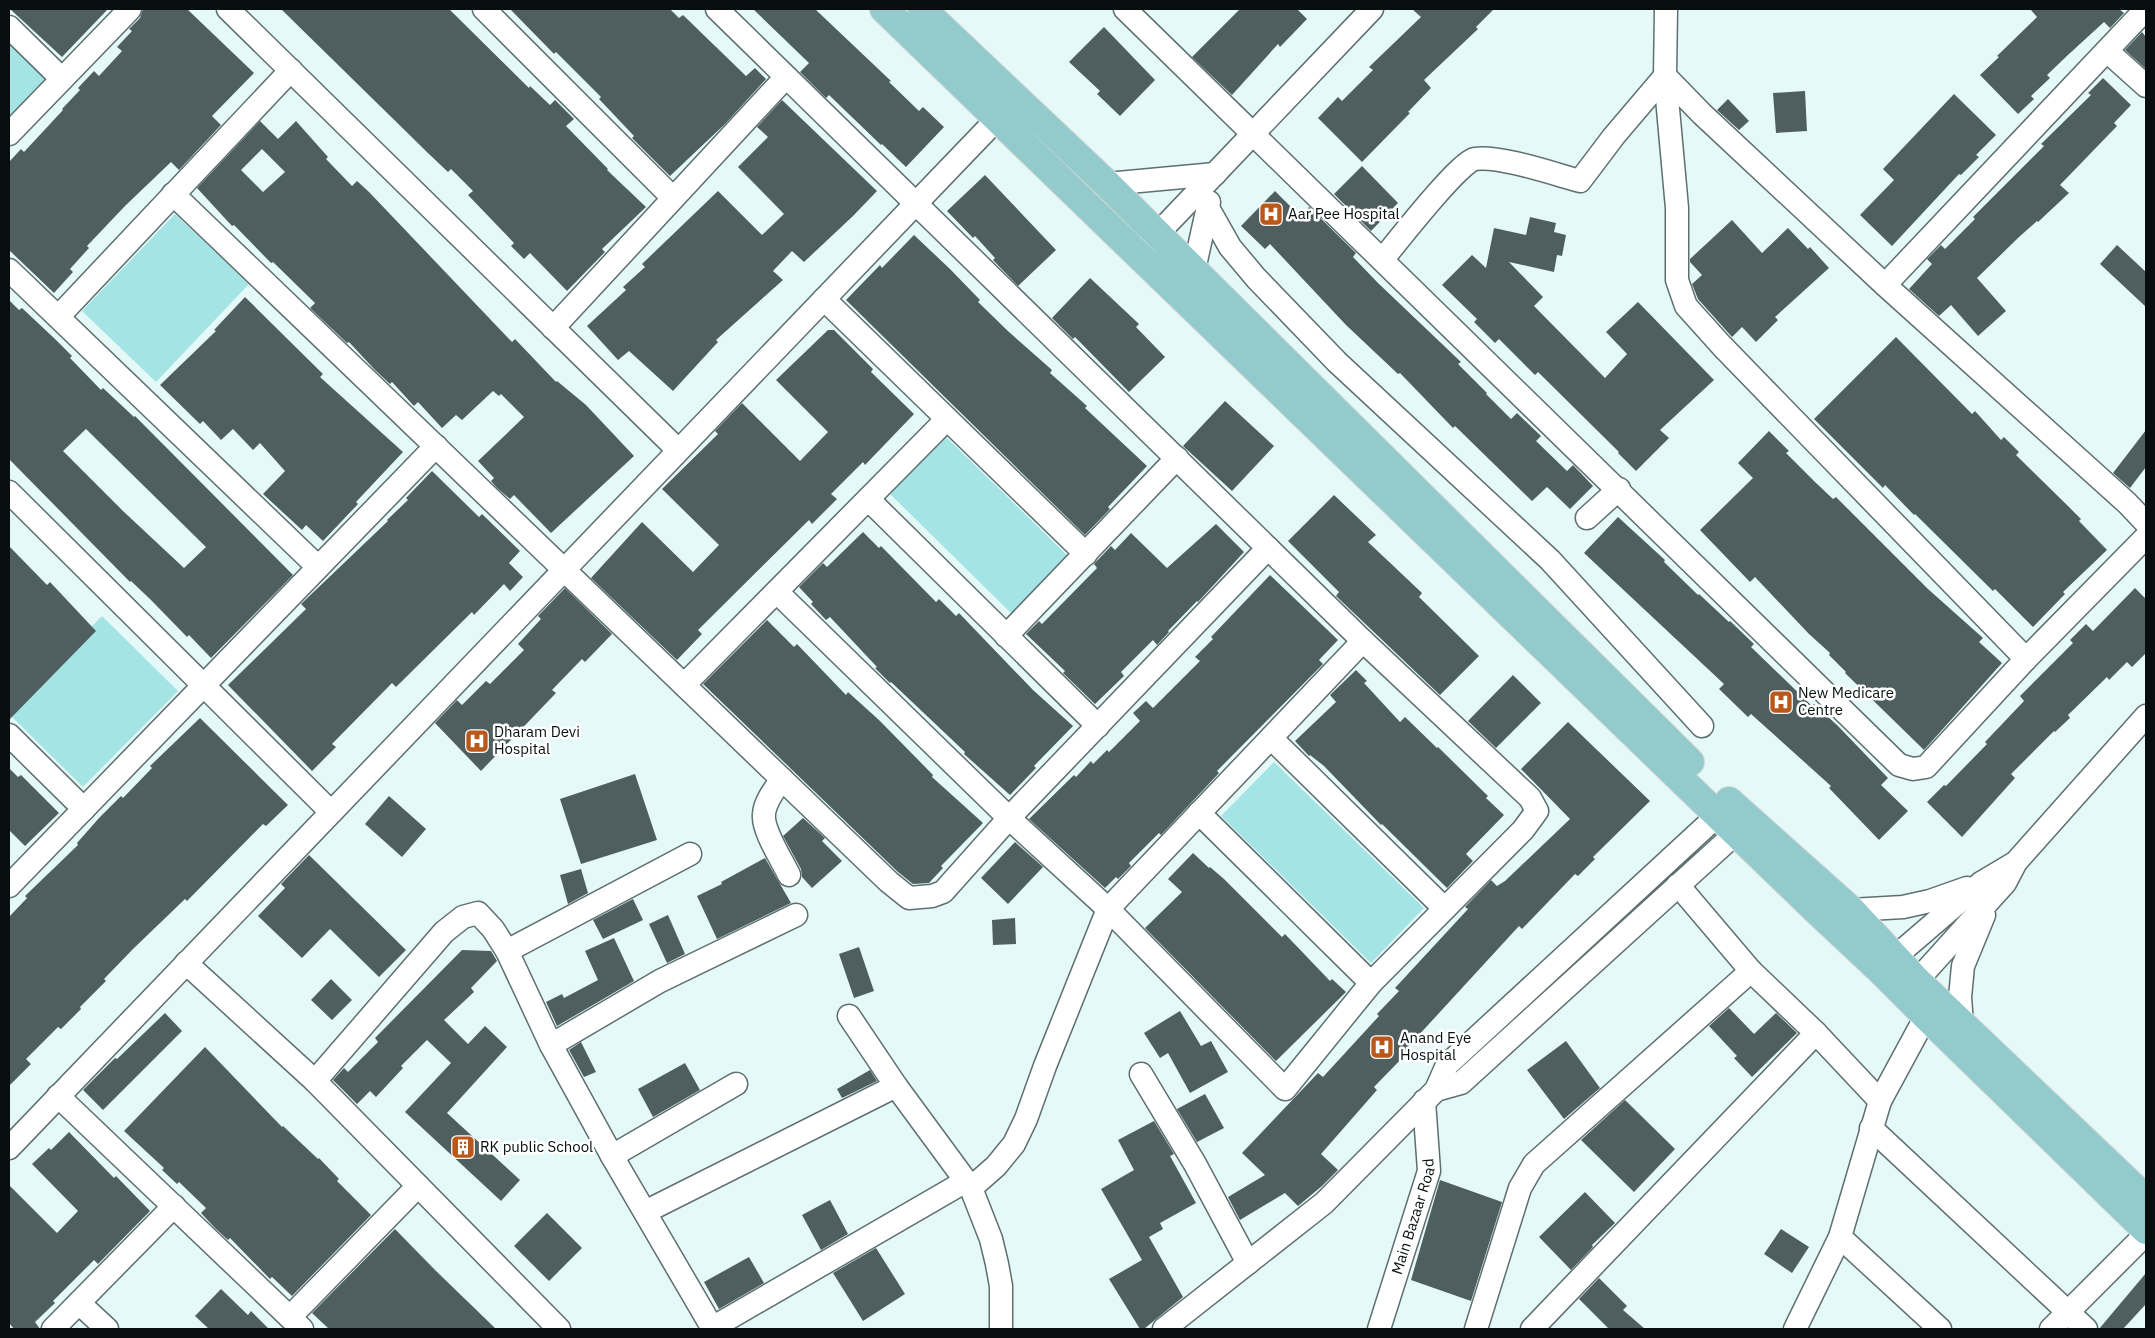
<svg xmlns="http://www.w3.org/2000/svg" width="2155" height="1338" font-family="'IBM Plex Sans',sans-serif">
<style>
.green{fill:#a4e4e5}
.building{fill:#4f5f5f;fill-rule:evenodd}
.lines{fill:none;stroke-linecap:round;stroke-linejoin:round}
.minor-casing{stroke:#5e6f6f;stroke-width:25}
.major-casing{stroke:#d7d8d8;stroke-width:30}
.minor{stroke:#fff;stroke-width:22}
.major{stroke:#93cbcc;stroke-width:28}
.labels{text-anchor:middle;stroke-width:5;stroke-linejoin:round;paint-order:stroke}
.poi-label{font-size:15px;fill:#080e0e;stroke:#fff;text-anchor:start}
.street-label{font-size:15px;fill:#080e0e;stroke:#fff}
</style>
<rect width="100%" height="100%" fill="#e6f9f9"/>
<!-- green -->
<path class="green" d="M9 41 46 78 9 117Z
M175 214 249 284 156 382 82 311Z
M946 437 1069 557 1012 614 890 494Z
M102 616 178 691 83 787 9 714V711Z
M1274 762 1424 908 1371 963 1221 816Z"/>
<!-- building -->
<path class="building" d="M10 9H108L62 57Z
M143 9H187L254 73 212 116 221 125 179 170 171 162 125 206 87 246 89 248 70 269 73 272 54 293 9 250V162L21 149 24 152 63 110 62 109 80 90 78 88 94 71 99 76 122 51 117 47 132 31 129 29 140 18Z
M281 9H449L529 88 530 86 550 105 555 100 574 119 566 126 608 169 607 170 646 207 602 249 605 252 567 291 530 253 524 259 511 246 514 243 468 195 473 191 451 169 448 172 429 154Z
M510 9H670L679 18 683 15 746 76 755 68 766 79 725 124 670 176 632 138 634 136 599 99 601 97 556 52 554 54Z
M753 9H815L891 81 889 82 919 111 923 107 944 127 906 167 882 144 881 145 829 95 826 98 800 72 809 63Z
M1240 9H1297L1307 19 1280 47 1278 44 1232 95 1192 57Z
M1412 9H1494L1476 27 1478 29 1424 80 1431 88 1408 112 1410 113 1362 162 1318 118 1338 97 1342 101 1373 70 1369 67 1421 17Z
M2030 9H2119L2124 13 2110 28 2104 22 2069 54 2047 75 2050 78 2031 96 2034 99 2018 114 1980 75 1999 57 1997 56 2037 17Z
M1104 27 1155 80 1120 116 1097 94 1100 91 1069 62Z
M2142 32 2146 37V69L2125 50Z
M2103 78 2131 105 2114 123 2117 126 2060 185 2069 193 2038 222 2037 221 2019 237 1977 278 2006 311 1978 336 1951 305 1939 316 1909 289 1932 264 1927 259 1941 245 1945 249 1975 219 1973 217 2044 146 2041 144 2091 95 2088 93Z
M1805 91 1807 131 1776 133 1773 93Z
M1954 94 1996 135 1976 155 1979 157 1961 175 1959 174 1892 246 1860 215 1894 180 1883 169Z
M1728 99 1749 121 1739 130 1717 110Z
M782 100 877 191 853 216 804 262 792 251 773 271 783 280 716 340 718 342 673 391 629 351 618 360 587 326 626 290 623 287 645 267 642 264 718 191 762 235 784 214 738 167 768 137 757 127Z
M260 121 278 139 296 121 328 157 326 159 352 186 357 181 369 192 512 342 515 339 556 382 557 381 586 405 634 456 551 533 514 495 510 499 497 488 491 481 494 478 478 461 524 417 501 394 499 396 493 391 462 420 456 415 442 428 418 402 414 406 392 382 390 384 375 370 349 342 347 343 310 308 315 303 273 262 271 263 234 225 232 226 197 188ZM262 149 285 172 263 192 241 170Z
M1362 166 1398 203 1371 231 1334 194Z
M985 175 1056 250 1018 286 993 260 995 258 975 236 973 238 947 211Z
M1275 191 1300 216 1309 207 1356 253 1353 257 1378 283 1461 362 1458 364 1487 393 1486 394 1511 419 1517 413 1541 436 1536 441 1567 471 1573 465 1593 486 1570 509 1547 487 1532 501 1455 426 1453 428 1400 373 1398 374 1346 325 1270 244 1265 249 1241 226Z
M1530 217 1556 223 1554 232 1566 235 1562 256 1557 255 1554 272 1509 262 1543 297 1534 306 1605 378 1627 354 1606 332 1638 302 1714 380 1660 430 1669 438 1636 471 1618 453 1619 452 1538 372 1535 375 1499 339 1495 343 1474 322 1477 319 1442 285 1472 255 1486 268 1494 228 1526 235Z
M1732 220 1762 253 1788 228 1808 249 1810 247 1829 268 1775 317 1778 320 1756 342 1742 327 1732 337 1698 299 1692 284 1702 275 1690 262V259Z
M914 235 950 269 980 300 978 302 1009 332 1052 370 1050 373 1087 406 1085 408 1147 466 1108 507 1110 509 1085 535 846 300 880 265 882 268Z
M2117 245 2146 272V307L2100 264Z
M1090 278 1139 324 1136 327 1165 357 1129 392 1075 337 1073 339 1052 318Z
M245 297 323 374 320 377 403 452 356 502 358 504 323 541 306 525 302 530 263 494 285 471 260 443 253 450 233 429 221 440 203 421 200 424 160 385 216 331 214 330Z
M9 300 19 310 22 308 55 339 72 356 70 358 101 390 103 388 134 417 135 416 293 575 211 658 189 635 187 637 151 600 131 581 130 582 9 459ZM86 429 206 547 184 568 123 511 63 451Z
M828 330H834L873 369 871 372 914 414 865 465 863 462 831 494 837 499 812 524 809 520 698 630 702 634 677 660 591 578 642 522 693 572 719 545 662 489 718 434 715 431 742 403 800 461 828 432 776 380Z
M1896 337 1972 414 1975 411 2001 440 2004 437 2019 452 2016 455 2068 506 2081 519 2079 521 2107 550 2063 592 2065 594 2033 627 1995 589 1993 591 1915 514 1914 515 1885 485 1883 488 1814 419Z
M1225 401 1274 446 1232 491 1183 446Z
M2146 430V467L2130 488 2113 473Z
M1769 431 1789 451 1786 453 1815 482 1833 499 1836 497 1928 589 1983 638 1979 642 2002 663 1924 750 1845 673 1846 672 1829 655 1830 653 1809 634 1755 577 1750 582 1700 530 1753 478 1738 463Z
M432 471 479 517 482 514 520 551 509 563 523 577 510 591 504 584 474 615 472 612 396 687 392 683 332 744 336 747 312 771 228 685 306 609 301 604 388 521 387 520 408 500 406 498Z
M1334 495 1376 535 1368 542 1422 593 1419 597 1479 656 1440 695 1336 596 1339 592 1288 541Z
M1618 517 1665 560 1664 562 1698 595 1699 594 1729 622 1730 621 1754 644 1751 647 1812 706 1814 704 1838 726 1888 778 1881 785 1908 811 1879 840 1829 788 1831 786 1751 714 1748 717 1719 689 1724 684 1584 553Z
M1216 524 1244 552 1198 602 1197 601 1168 631 1169 632 1157 645 1153 640 1121 672 1124 676 1095 704 1063 673 1065 671 1026 634 1039 621 1042 624 1097 568 1094 564 1111 546 1115 550 1131 533 1167 568Z
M863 532 879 548 881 546 936 602 939 599 956 616 959 613 1033 690 1073 726 1034 766 1036 768 1010 795 964 754 965 752 891 682 890 683 875 668 877 667 830 617 826 620 811 604 813 602 799 587 823 563 827 567Z
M9 546 47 585 50 582 96 631 9 720Z
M1270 575 1338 640 1319 660 1323 664 1217 771 1219 773 1161 835 1159 833 1129 863 1131 866 1118 879 1116 877 1105 888 1029 819 1074 775 1076 777 1091 761 1093 764 1107 750 1109 752 1140 721 1133 713 1146 701 1153 708 1200 661 1195 657 1213 639 1211 637Z
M565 588 612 634 585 662 582 659 552 690 556 693 481 771 435 723 457 700 462 705 486 681 490 684 524 650 518 644 541 619 538 616Z
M2135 588 2146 599V653L2132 667 2127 662 2109 680 2107 677 2068 715 2070 718 2055 732 2054 731 2011 774 2015 778 1962 837 1927 802 1944 785 1946 786 1987 744 1985 742 2024 701 2020 696 2073 643 2070 640 2086 624 2093 631Z
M767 620 794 647 797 644 846 695 848 692 880 721 933 775 932 777 983 823 941 866 943 868 929 883 913 884 898 872 703 684Z
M1356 670 1367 681 1364 683 1400 722 1405 717 1437 748 1438 747 1488 796 1486 798 1504 815 1466 854 1473 861 1447 888 1382 824 1381 825 1324 766 1310 755 1309 756 1295 741 1336 702 1330 695Z
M1513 675 1541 703 1496 748 1468 721Z
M200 718 288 805 266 826 263 824 187 901 185 899 133 949 104 979 106 981 80 1007 81 1009 61 1029 58 1027 26 1059 31 1064 9 1086V917L27 898 25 896 78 845 77 843 99 818 121 796 123 798 152 768 150 766Z
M1568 722 1650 801 1593 857 1595 859 1578 876 1575 874 1522 929 1519 926 1406 1049 1408 1052 1374 1087 1377 1090 1321 1154 1338 1170 1322 1186 1298 1206 1285 1193 1240 1220 1228 1197 1265 1175 1242 1153 1318 1073 1323 1077 1379 1016 1377 1014 1399 991 1395 988 1468 909 1465 907 1491 880 1497 886 1505 881 1570 819 1521 769Z
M9 768 18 777 21 775 59 813 25 846 9 830Z
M635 774 657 840 581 864 560 799Z
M389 796 426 829 402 857 365 824Z
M803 818 825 838 822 841 842 861 812 888 802 877 801 869 783 836Z
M1015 842 1043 867 1008 904 981 878Z
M1193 853 1209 868 1210 867 1224 879 1282 937 1285 934 1330 981 1332 979 1346 992 1276 1061 1145 928 1182 892 1168 879Z
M309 855 406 950 379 977 330 929 302 958 258 916 285 888 281 884Z
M765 858 791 903 717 939 697 896 722 884 721 882Z
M581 869 588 893 568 904 560 875Z
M633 899 643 920 603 939 593 920Z
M668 915 685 954 667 963 649 924Z
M1015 918 1016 944 993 945 992 920Z
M614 938 634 981 557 1026 546 1002 562 994 564 998 598 980 585 951Z
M859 947 874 991 854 998 839 954Z
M462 950 491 951 497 961 471 988 474 992 444 1020 468 1044 485 1026 507 1047 447 1113 520 1180 501 1201 405 1112 451 1063 427 1040 401 1066 403 1068 376 1097 370 1091 357 1104 333 1080 344 1068 348 1072 378 1042 375 1038Z
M331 979 352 1000 332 1020 311 1000Z
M1729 1008 1754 1034 1776 1013 1797 1033 1752 1077 1734 1058 1737 1056 1709 1026Z
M1180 1011 1201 1046 1211 1041 1228 1072 1190 1093 1168 1053 1160 1058 1144 1033Z
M165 1013 182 1031 103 1110 83 1090 115 1058 117 1059Z
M1566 1041 1600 1088 1564 1119 1527 1070Z
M581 1042 596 1072 584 1077 569 1050Z
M205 1047 282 1127 283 1126 318 1159 319 1158 339 1179 337 1181 371 1215 292 1296 272 1277 270 1279 230 1238 228 1240 215 1228 201 1213 206 1208 179 1182 177 1184 162 1170 164 1168 124 1131Z
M685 1063 700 1090 653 1117 638 1089Z
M870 1070 877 1081 842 1098 837 1089Z
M1205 1094 1224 1128 1197 1142 1177 1109Z
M1625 1100 1675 1149 1634 1192 1581 1140Z
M1154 1121 1174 1154 1170 1156 1196 1203 1160 1223 1163 1229 1149 1237 1183 1297 1144 1329H1140L1109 1279 1142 1260 1101 1189 1134 1170 1118 1140Z
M69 1132 114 1178 116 1176 150 1211 98 1264 94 1260 53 1301 55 1303 35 1322 40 1329H14L9 1323V1185L57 1233 78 1211 32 1164 49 1148 51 1150Z
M1440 1180 1502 1202 1471 1301 1411 1280Z
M1585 1192 1615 1223 1592 1245 1593 1247 1571 1270 1539 1237Z
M830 1200 848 1234 821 1250 802 1215Z
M547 1213 582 1248 549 1281 514 1246Z
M395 1229 435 1270 496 1329H329L312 1313Z
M1781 1229 1809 1247 1792 1273 1764 1254Z
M876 1248 905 1294 863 1321 833 1273Z
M749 1257 764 1283 719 1309 704 1282Z
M2146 1273V1304L2123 1329H2099Z
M1599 1278 1627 1306 1623 1310 1645 1329H1609L1579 1299Z
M221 1289 248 1315 251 1311 269 1329H209L195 1316Z"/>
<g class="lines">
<!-- minor casing -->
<g class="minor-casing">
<g id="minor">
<path d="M228 9 678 450"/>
<path d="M484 9 673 198"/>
<path d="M717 9 1363 641 1530 798 1537 811 1523 830 1371 983 1285 1089 1108 909 1009 818 777 592"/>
<path d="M1125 9 1899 765 1913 769 1926 767 2026 659 2146 537"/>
<path d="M1666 9 1665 76 1677 208V280L1686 306 1722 346 2026 659"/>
<path d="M9 27 62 79"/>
<path d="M2107 51 2146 86"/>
<path d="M9 134 130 9"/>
<path d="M1107 184 1215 174"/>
<path d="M173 194 889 882 909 898 932 896 943 892 1009 818 1268 548"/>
<path d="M1208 208 1230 247 1256 278 1337 362 1550 560 1702 726"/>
<path d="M1146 246 1372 9"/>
<path d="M1383 259C1396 243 1460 161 1475 159 1499 155 1554 174 1580 181L1614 136 1665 76 1702 114 1885 285 2127 503 2146 523"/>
<path d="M9 270 318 567"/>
<path d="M1194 270 1209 202"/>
<path d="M1885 285 2146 9"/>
<path d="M824 299 1086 554"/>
<path d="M58 317 291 70"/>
<path d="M553 328 786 77"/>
<path d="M9 492 331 812"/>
<path d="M868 499 1098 726"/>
<path d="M1587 518 1619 489"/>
<path d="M1006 636 1177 458"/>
<path d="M684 685 947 419"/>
<path d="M9 735 84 809"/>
<path d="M1271 738 1444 908"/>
<path d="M782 779C775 789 765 801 764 814 762 830 782 860 789 875"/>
<path d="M1199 813 1371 983"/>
<path d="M1678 885 1751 971 1816 1033 1880 1101"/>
<path d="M9 886 436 446"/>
<path d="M1851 910 1903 907 1930 901 1967 888"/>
<path d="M507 951 690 854"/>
<path d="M186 963 315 1081 559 1329"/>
<path d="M1882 968 1981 883 2013 864"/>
<path d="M1905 994 2005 883 2016 862 2146 716"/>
<path d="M849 1016 896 1086 971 1188 991 1239 997 1264 1001 1286V1329"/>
<path d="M1962 1024 1960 997 1963 966 1984 915"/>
<path d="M551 1045 660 981 796 915"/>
<path d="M1141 1074 1195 1164 1248 1263"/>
<path d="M315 1081 444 932 463 917 478 913 493 929 507 951 551 1045 612 1156 713 1329"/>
<path d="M58 1096 302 1329"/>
<path d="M1871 1128 2086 1329"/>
<path d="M9 1148 998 118 1007 105"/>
<path d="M612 1156 736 1084"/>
<path d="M971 1188 996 1166 1014 1144 1026 1119 1045 1066 1108 909 1363 641"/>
<path d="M645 1212 896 1086"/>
<path d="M1840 1237 1940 1329"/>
<path d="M79 1303 107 1329"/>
<path d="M290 1317 418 1186"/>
<path d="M712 1328 966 1181"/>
<path d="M53 1329 174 1206"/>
<path d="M1164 1329 1324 1203 1436 1090 1447 1065 1718 815 1740 811 1736 833 1461 1083 1436 1090"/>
<path id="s1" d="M1379 1329 1429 1171 1424 1101"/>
<path d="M1476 1329 1520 1188 1534 1164 1751 971"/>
<path d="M1532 1329 1816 1033"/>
<path d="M1795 1329 1840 1237 1880 1101 1926 1016"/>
<path d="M2051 1329 2146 1234"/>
</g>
</g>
<!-- major casing -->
<g class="major-casing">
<path id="major" d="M884 9 1818 912 1880 970 1926 1016 2146 1230
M922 9 1107 184 1690 762
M1729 801 1851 910 1917 981 2146 1199"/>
</g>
<!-- minor -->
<use href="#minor" class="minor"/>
<!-- major -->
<use href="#major" class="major"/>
</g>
<!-- icons -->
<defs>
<g id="hospital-square" transform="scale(1.25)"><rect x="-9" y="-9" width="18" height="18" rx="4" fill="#ba581c" stroke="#fff"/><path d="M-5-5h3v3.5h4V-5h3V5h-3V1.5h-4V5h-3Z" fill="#fff"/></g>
<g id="building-square" transform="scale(1.25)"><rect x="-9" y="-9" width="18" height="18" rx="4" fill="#ba581c" stroke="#fff"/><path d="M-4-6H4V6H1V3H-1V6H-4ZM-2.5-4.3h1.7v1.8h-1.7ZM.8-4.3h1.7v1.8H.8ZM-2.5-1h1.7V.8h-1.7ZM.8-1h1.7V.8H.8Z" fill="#fff"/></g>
</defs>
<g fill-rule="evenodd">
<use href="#hospital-square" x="1271" y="214"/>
<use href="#hospital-square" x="1781" y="702"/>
<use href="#hospital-square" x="477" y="741"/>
<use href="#hospital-square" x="1382" y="1047"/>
<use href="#building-square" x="463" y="1147"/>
</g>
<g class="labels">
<!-- poi labels -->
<g class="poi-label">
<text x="1288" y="219">Aar Pee Hospital</text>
<text x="1798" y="698">New Medicare<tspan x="1798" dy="17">Centre</tspan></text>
<text x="494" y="737">Dharam Devi<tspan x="494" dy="17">Hospital</tspan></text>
<text x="1400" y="1043">Anand Eye<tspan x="1400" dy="17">Hospital</tspan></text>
<text x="480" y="1152">RK public School</text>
</g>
<!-- street labels -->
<g class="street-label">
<text dy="5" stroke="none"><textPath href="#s1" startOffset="118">Main Bazaar Road</textPath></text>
</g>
</g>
<!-- border -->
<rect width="2155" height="1338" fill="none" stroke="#080e0e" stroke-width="20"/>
</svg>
